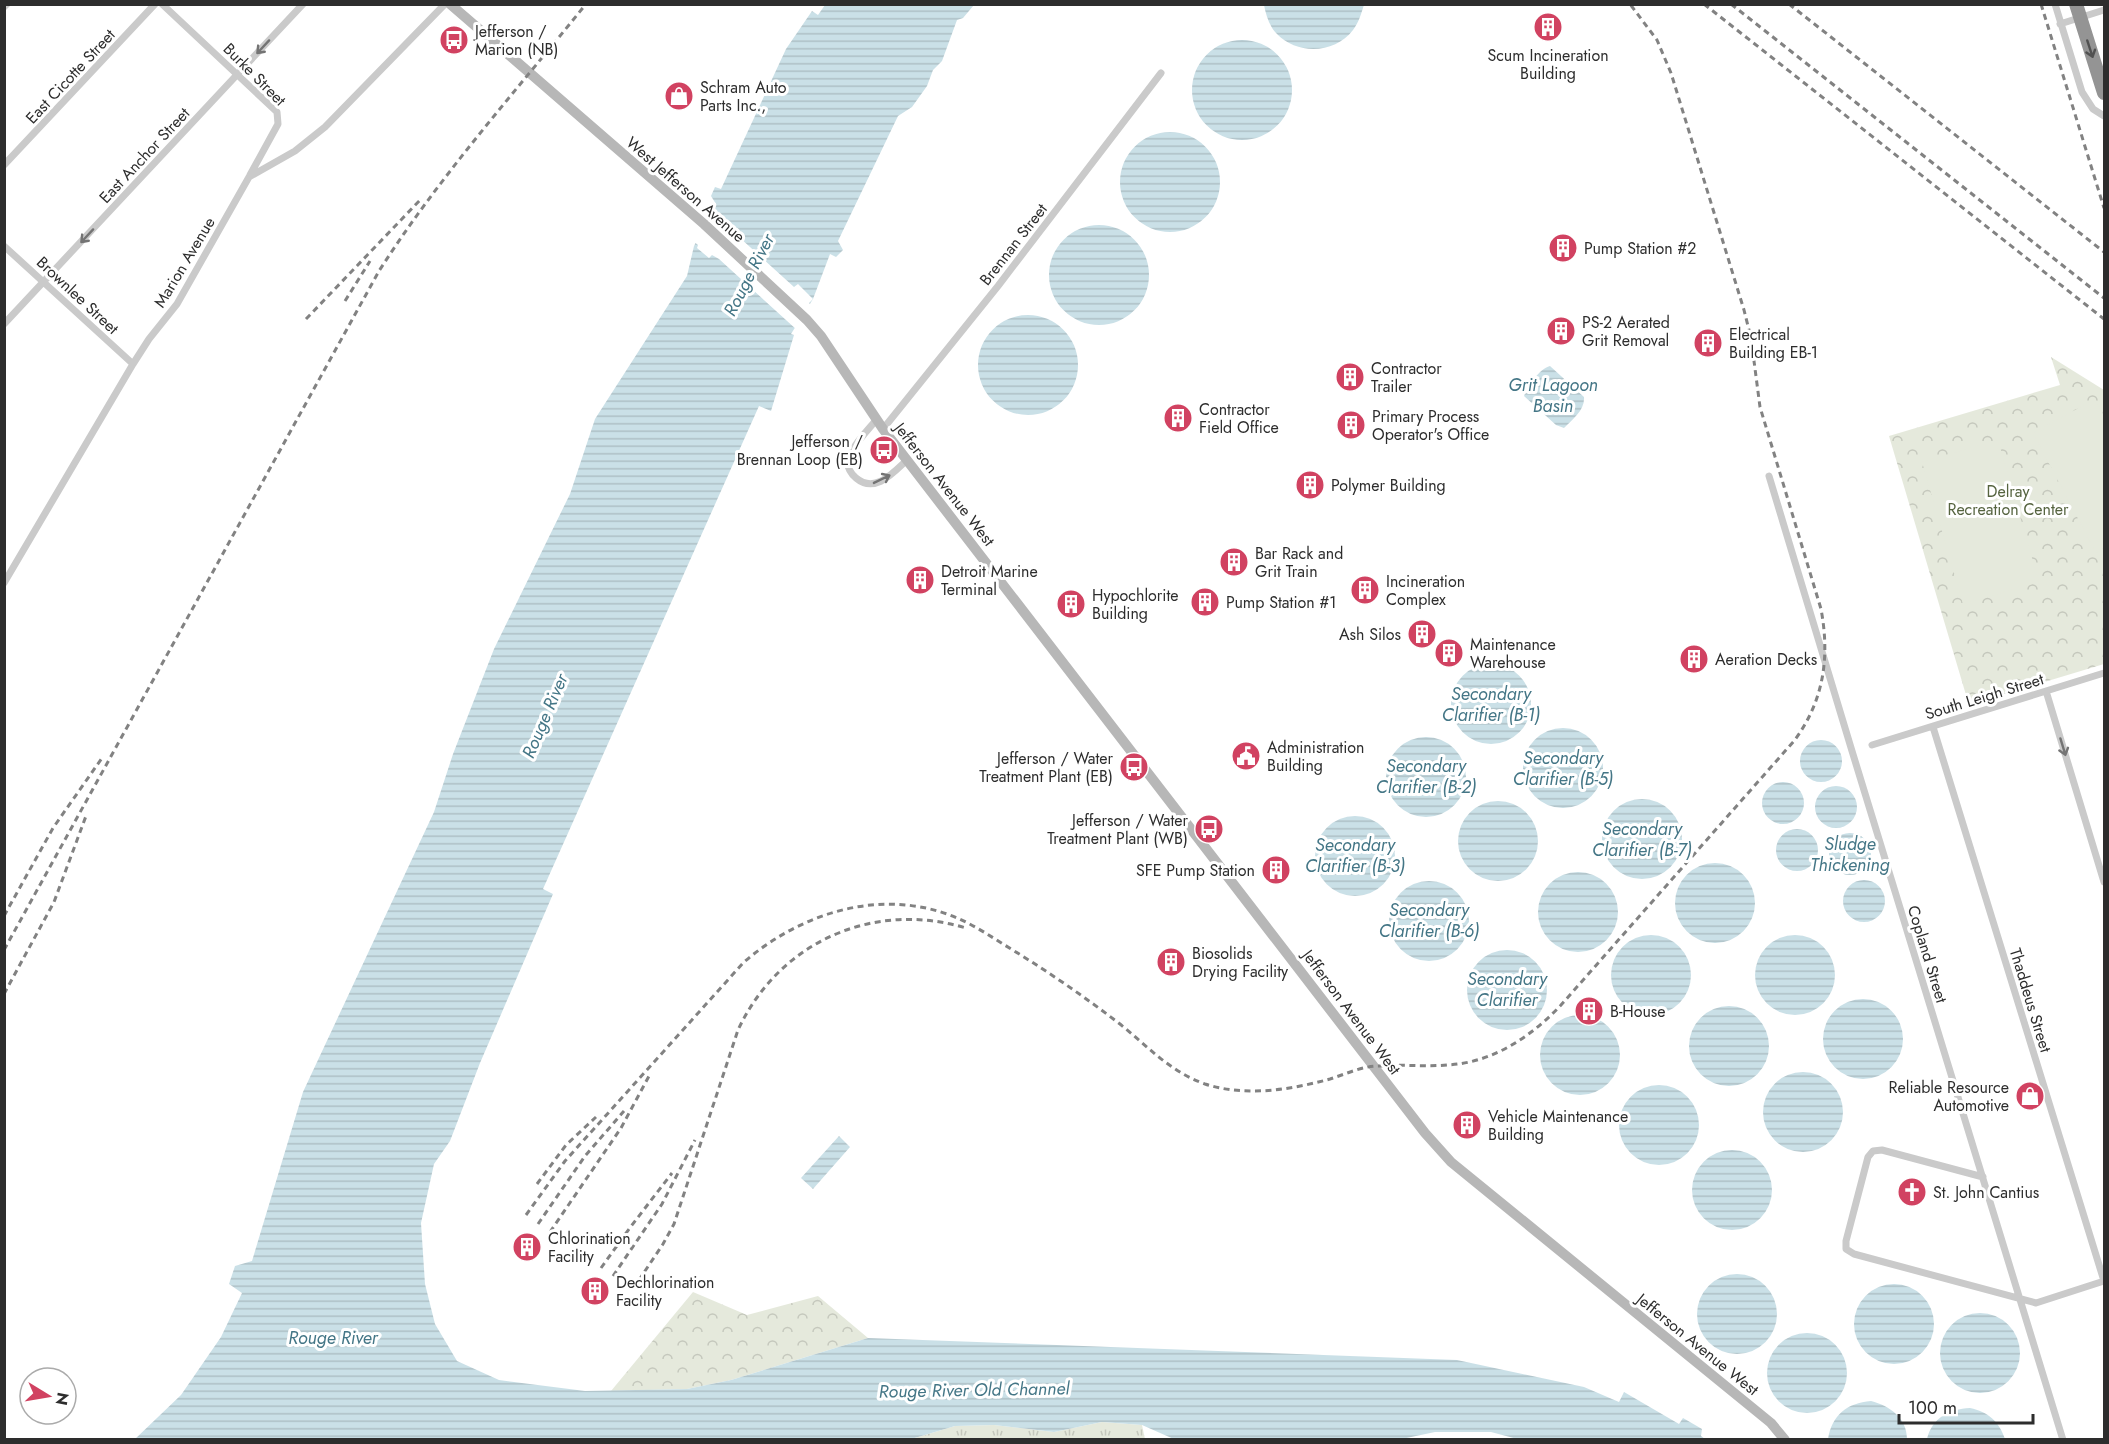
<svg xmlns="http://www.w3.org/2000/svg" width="2109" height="1444" font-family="Jost,sans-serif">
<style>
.grass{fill:url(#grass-tufts)}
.forest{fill:url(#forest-crowns)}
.pitch{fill:#e5e9dc}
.water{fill:url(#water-rules)}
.pier{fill:#fff}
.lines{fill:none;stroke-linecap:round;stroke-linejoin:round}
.street{stroke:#cacaca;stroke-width:7}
.secondary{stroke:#b7b7b7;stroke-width:10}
.rail{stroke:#828282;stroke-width:3;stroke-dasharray:6 4.5;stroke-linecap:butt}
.highway-bridge{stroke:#949494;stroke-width:14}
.oneway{stroke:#747474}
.oneway2{stroke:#515151}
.labels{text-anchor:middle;stroke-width:6;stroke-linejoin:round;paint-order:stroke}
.poi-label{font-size:16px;fill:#2d2d2d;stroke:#fff;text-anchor:start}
.street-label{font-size:16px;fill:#2d2d2d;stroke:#fff}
.park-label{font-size:16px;fill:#566440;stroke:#fff}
.water-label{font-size:18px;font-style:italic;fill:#447686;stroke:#fff}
</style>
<defs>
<pattern id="grass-tufts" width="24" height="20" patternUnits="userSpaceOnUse" patternTransform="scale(1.5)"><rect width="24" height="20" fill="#e5e9dc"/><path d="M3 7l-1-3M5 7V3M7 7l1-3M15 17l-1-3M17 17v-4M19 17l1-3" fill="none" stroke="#c5c8bd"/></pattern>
<pattern id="forest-crowns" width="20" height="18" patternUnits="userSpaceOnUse" patternTransform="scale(1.5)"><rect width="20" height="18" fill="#e5e9dc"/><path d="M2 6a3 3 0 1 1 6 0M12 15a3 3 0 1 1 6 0" fill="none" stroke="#c5c8bd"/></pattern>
<pattern id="water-rules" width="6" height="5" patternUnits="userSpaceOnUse" patternTransform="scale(1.5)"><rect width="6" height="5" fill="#cae0e7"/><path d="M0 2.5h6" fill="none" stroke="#aec0c6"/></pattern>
</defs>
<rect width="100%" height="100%" fill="#fff"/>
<!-- grass -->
<path class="grass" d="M1102 1422 1142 1425 1145 1439 908 1440 955 1426 994 1425 1054 1432Z"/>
<!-- forest -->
<path class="forest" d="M2051 357 2104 390V664L1969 705 1889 436 2060 385Z
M693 1292 747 1315 818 1296 868 1338 731 1380 687 1389 611 1391Z"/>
<!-- pitch -->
<path class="pitch" d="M2095 399 2104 416V548L2096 553 2033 433Z
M1998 440 2039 582 1963 604 1922 462Z"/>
<!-- water -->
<path class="water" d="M825 5H974L963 18 957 20 942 61 933 70 927 86 912 107 898 116 838 241 843 250 836 257 830 254 813 299 791 334 794 335 771 411 759 406 543 889 553 894 480 1063 450 1141 434 1164 421 1223 425 1284 435 1324 457 1361 499 1380 585 1391 687 1389 731 1380 868 1338 1457 1360 1584 1387 1619 1402 1624 1392 1679 1424 1683 1418 1702 1429 1701 1436 1705 1439 1521 1440 1491 1432H1435L1397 1440H1176L1142 1425 1102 1422 1054 1432 994 1425 955 1426 908 1440H134L181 1395 221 1337 242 1293 229 1284 235 1266 252 1261 303 1092 434 812 453 754 494 649 570 494 595 419 687 276 694 246 716 204 711 196 715 187 721 189 786 49 812 11 818 15Z
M1264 5V4L1364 5C1361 14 1359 22 1353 30 1335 54 1297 55 1277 34 1269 26 1266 15 1264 5Z
M1192 90a50 50 0 1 1 100 0a50 50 0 1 1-100 0Z
M1120 182a50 50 0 1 1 100 0a50 50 0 1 1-100 0Z
M1049 275a50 50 0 1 1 100 0a50 50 0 1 1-100 0Z
M978 365a50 50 0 1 1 100 0a50 50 0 1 1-100 0Z
M1550 366 1584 397C1585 410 1573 419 1564 428L1556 425 1524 396C1528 386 1539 369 1550 366Z
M1451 704a40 40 0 1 1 80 0a40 40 0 1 1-80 0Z
M1523 768a40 40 0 1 1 80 0a40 40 0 1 1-80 0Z
M1386 777a40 40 0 1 1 80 0a40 40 0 1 1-80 0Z
M1800 761a21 21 0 1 1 42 0a21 21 0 1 1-42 0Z
M1762 803a21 21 0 1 1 42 0a21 21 0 1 1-42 0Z
M1815 807a21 21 0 1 1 42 0a21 21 0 1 1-42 0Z
M1602 839a40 40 0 1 1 80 0a40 40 0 1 1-80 0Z
M1458 841a40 40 0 1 1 80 0a40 40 0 1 1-80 0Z
M1315 856a40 40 0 1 1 80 0a40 40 0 1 1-80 0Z
M1776 850a21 21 0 1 1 42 0a21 21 0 1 1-42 0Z
M1829 854a21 21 0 1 1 42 0a21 21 0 1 1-42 0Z
M1675 903a40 40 0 1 1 80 0a40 40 0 1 1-80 0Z
M1538 912a40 40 0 1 1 80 0a40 40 0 1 1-80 0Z
M1843 901a21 21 0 1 1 42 0a21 21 0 1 1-42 0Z
M1389 921a40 40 0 1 1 80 0a40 40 0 1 1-80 0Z
M1611 975a40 40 0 1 1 80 0a40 40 0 1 1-80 0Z
M1755 975a40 40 0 1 1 80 0a40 40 0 1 1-80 0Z
M1467 990a40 40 0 1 1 80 0a40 40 0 1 1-80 0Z
M1823 1039a40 40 0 1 1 80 0a40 40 0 1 1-80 0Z
M1689 1046a40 40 0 1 1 80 0a40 40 0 1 1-80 0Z
M1540 1055a40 40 0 1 1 80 0a40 40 0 1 1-80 0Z
M1763 1112a40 40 0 1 1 80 0a40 40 0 1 1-80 0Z
M1619 1125a40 40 0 1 1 80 0a40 40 0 1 1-80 0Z
M839 1136 850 1147 813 1189 801 1178Z
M1692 1190a40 40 0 1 1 80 0a40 40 0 1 1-80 0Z
M1697 1314a40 40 0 1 1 80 0a40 40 0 1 1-80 0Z
M1854 1324a40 40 0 1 1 80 0a40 40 0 1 1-80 0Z
M1940 1353a40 40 0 1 1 80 0a40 40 0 1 1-80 0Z
M1767 1373a40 40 0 1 1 80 0a40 40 0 1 1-80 0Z
M1871 1401C1890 1406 1907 1418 1907 1439H1828C1832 1415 1847 1403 1871 1401Z
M1970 1408C1988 1412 1999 1421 2005 1439H1927C1932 1418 1949 1409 1970 1408Z"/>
<!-- pier -->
<path class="pier" d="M708 211 715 218 717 217 794 287 798 284 813 299 809 303 811 305 797 330 719 259 712 255 709 258 697 248 698 245 693 241 697 238 695 236Z"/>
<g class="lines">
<!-- street -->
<path class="street" d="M162 4 277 112 278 124 250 175
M2055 4 2082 92 2093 109 2104 116
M4 7 7 4
M2060 24 2104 10
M4 165 155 4
M4 246 133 364
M4 324 303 4
M877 419C869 429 848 450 848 462 847 467 851 474 856 478 875 494 893 473 907 460
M883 429 998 286 1161 73
M1769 476 1852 751 2063 1440
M4 583 133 364 149 339 177 304 249 177 295 151 325 127 445 4
M2046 691 2104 882
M1933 727 2104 1281
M1872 745 2104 673
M1983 1177 1882 1150 1873 1151 1868 1157 1846 1241V1249L1854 1254 2036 1303 2104 1281"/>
<!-- secondary -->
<path class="secondary" d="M450 4 704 224 807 320 821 336 883 429 1425 1133 1451 1162 1771 1423 1785 1440"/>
<!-- rail -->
<path class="rail" d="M1704 4 2104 319
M1731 4 2104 298
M1789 4 2104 252
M2041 4 2104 208
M345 301 370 261
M306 319 422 198
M4 916 53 828 102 758
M4 950 379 271C439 177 516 91 586 4
M4 994 54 902 86 816
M537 1184 566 1145 596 1117
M526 1215 565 1161 744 962C800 914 876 889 947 914 970 922 990 936 1011 949 1047 971 1082 995 1116 1021 1146 1044 1168 1071 1205 1084 1245 1097 1290 1090 1330 1079 1346 1074 1362 1066 1379 1066 1401 1064 1424 1067 1447 1065 1492 1063 1531 1037 1561 1005L1794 741C1824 701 1830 657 1821 609L1760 407 1751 338 1744 310 1671 73 1657 40 1630 4
M538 1224 585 1156 624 1111
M550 1232 621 1128 649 1076
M601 1268 629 1229 672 1173
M613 1276 662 1204 695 1140
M633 1289 663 1244 674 1224 738 1030C779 942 873 900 966 928"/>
<!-- highway-bridge -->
<path class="highway-bridge" d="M2076 4 2104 93"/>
</g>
<!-- one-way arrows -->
<defs><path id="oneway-shaft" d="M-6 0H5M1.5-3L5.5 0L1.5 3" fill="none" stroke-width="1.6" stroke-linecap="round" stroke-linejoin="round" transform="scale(1.5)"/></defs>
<g class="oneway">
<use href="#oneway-shaft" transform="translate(263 47) rotate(133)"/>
<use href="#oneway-shaft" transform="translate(87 236) rotate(133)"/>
<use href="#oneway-shaft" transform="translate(882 479) rotate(-26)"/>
<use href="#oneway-shaft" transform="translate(2063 747) rotate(73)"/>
</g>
<use class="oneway2" href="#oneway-shaft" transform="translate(2090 49) rotate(72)"/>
<!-- icons -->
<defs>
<g id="building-disc" transform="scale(1.5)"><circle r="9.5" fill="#d14261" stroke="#fff"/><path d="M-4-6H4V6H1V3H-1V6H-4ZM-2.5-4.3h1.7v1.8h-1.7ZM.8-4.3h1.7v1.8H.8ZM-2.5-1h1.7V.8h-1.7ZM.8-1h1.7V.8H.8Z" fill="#fff"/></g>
<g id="bus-disc" transform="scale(1.5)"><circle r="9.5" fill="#d14261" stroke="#fff"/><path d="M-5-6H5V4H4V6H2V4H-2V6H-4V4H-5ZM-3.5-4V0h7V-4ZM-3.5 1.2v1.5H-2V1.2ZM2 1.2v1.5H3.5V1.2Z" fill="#fff"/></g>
<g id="shop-disc" transform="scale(1.5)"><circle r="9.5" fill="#d14261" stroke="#fff"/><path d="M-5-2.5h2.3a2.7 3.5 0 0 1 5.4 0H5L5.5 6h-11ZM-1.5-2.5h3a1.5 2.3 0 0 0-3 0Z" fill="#fff"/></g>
<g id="civic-disc" transform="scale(1.5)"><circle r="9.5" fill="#d14261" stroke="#fff"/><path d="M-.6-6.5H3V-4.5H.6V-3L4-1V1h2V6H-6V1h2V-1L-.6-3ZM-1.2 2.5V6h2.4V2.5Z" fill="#fff"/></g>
<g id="church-disc" transform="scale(1.5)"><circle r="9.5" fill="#d14261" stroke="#fff"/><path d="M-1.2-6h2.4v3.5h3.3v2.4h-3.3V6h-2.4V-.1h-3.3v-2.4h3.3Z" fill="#fff"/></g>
</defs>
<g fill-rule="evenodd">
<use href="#building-disc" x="1548" y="27"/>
<use href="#bus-disc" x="454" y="40"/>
<use href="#shop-disc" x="679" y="96"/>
<use href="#building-disc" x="1563" y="248"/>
<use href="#building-disc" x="1561" y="331"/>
<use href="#building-disc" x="1708" y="343"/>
<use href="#building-disc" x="1350" y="377"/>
<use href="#building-disc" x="1178" y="418"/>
<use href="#building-disc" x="1351" y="425"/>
<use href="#bus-disc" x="884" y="450"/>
<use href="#building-disc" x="1310" y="485"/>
<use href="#building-disc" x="1234" y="562"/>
<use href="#building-disc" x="920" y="580"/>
<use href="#building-disc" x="1365" y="590"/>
<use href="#building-disc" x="1205" y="602"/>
<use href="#building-disc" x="1071" y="604"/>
<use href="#building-disc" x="1422" y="634"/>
<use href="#building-disc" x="1449" y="653"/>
<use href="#building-disc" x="1694" y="659"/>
<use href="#civic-disc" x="1246" y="756"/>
<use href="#bus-disc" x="1134" y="767"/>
<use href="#bus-disc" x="1209" y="829"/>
<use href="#building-disc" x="1276" y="870"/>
<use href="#building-disc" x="1171" y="962"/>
<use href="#building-disc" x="1589" y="1011"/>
<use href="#shop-disc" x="2030" y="1096"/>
<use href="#building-disc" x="1467" y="1125"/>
<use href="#church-disc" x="1912" y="1192"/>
<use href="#building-disc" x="527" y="1247"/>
<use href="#building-disc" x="595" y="1291"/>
</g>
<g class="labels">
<!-- poi labels -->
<g class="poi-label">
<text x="475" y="37">Jefferson /<tspan x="475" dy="18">Marion (NB)</tspan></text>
<text x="1548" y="61" text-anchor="middle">Scum Incineration<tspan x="1548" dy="18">Building</tspan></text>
<text x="700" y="93">Schram Auto<tspan x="700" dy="18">Parts Inc.,</tspan></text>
<text x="1584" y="254">Pump Station #2</text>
<text x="1582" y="328">PS-2 Aerated<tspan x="1582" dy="18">Grit Removal</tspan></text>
<text x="1729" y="340">Electrical<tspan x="1729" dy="18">Building EB-1</tspan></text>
<text x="1371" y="374">Contractor<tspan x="1371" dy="18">Trailer</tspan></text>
<text x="1199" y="415">Contractor<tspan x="1199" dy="18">Field Office</tspan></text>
<text x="1372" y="422">Primary Process<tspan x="1372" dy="18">Operator's Office</tspan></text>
<text x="863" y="447" text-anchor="end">Jefferson /<tspan x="863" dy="18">Brennan Loop (EB)</tspan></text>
<text x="1331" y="491">Polymer Building</text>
<text x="1255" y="559">Bar Rack and<tspan x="1255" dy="18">Grit Train</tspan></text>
<text x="941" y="577">Detroit Marine<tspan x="941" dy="18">Terminal</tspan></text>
<text x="1386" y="587">Incineration<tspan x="1386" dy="18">Complex</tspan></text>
<text x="1092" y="601">Hypochlorite<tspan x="1092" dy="18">Building</tspan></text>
<text x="1226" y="608">Pump Station #1</text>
<text x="1401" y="640" text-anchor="end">Ash Silos</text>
<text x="1470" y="650">Maintenance<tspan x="1470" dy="18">Warehouse</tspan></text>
<text x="1715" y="665">Aeration Decks</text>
<text x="1267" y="753">Administration<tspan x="1267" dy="18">Building</tspan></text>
<text x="1113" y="764" text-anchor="end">Jefferson / Water<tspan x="1113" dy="18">Treatment Plant (EB)</tspan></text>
<text x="1188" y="826" text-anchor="end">Jefferson / Water<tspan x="1188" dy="18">Treatment Plant (WB)</tspan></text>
<text x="1255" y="876" text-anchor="end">SFE Pump Station</text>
<text x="1192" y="959">Biosolids<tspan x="1192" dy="18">Drying Facility</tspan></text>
<text x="1610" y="1017">B-House</text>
<text x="2009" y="1093" text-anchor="end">Reliable Resource<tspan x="2009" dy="18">Automotive</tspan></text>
<text x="1488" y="1122">Vehicle Maintenance<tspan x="1488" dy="18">Building</tspan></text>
<text x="1933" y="1198">St. John Cantius</text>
<text x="548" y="1244">Chlorination<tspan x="548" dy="18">Facility</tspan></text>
<text x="616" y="1288">Dechlorination<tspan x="616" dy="18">Facility</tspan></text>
</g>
<!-- street labels -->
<g class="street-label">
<text transform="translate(255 74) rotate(45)" y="6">Burke Street</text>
<text transform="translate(70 76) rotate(-47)" y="6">East Cicotte Street</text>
<text transform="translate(144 155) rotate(-47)" y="6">East Anchor Street</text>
<text transform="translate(686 189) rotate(41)" y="6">West Jefferson Avenue</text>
<text transform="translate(1013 244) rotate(-52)" y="6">Brennan Street</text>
<text transform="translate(184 262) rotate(-59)" y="6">Marion Avenue</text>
<text transform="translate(78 295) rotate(43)" y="6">Brownlee Street</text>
<text transform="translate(945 484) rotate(52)" y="6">Jefferson Avenue West</text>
<text transform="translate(1984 696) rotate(-17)" y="6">South Leigh Street</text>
<text transform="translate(1928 954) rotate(73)" y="6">Copland Street</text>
<text transform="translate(2031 1000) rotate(73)" y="6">Thaddeus Street</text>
<text transform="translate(1352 1012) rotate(53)" y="6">Jefferson Avenue West</text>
<text transform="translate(1698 1344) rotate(39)" y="6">Jefferson Avenue West</text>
</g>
<!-- park labels -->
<g class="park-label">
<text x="2008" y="497">Delray<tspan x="2008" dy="18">Recreation Center</tspan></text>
</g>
<!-- water labels -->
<g class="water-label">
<text transform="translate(749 275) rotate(-63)" y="6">Rouge River</text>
<text x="1553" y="391">Grit Lagoon<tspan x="1553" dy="21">Basin</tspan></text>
<text x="1491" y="700">Secondary<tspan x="1491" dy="21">Clarifier (B-1)</tspan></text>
<text transform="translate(545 716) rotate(-67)" y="6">Rouge River</text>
<text x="1563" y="764">Secondary<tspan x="1563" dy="21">Clarifier (B-5)</tspan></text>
<text x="1426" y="772">Secondary<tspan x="1426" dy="21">Clarifier (B-2)</tspan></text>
<text x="1642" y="835">Secondary<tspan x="1642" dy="21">Clarifier (B-7)</tspan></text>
<text x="1850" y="850">Sludge<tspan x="1850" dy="21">Thickening</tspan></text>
<text x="1355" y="851">Secondary<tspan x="1355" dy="21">Clarifier (B-3)</tspan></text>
<text x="1429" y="916">Secondary<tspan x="1429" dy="21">Clarifier (B-6)</tspan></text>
<text x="1507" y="985">Secondary<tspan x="1507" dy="21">Clarifier</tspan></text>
<text x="333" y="1344">Rouge River</text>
<text transform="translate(974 1390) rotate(-1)" y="6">Rouge River Old Channel</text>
</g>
</g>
<!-- border -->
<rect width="2109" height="1444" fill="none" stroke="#2d2d2d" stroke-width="12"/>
<!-- north arrow -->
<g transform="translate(48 1396) rotate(101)"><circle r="28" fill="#ffffff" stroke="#ababab" stroke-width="1.5"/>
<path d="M0-4.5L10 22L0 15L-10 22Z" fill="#d14261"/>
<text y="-9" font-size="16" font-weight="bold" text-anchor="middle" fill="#2d2d2d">N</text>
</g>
<!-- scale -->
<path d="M1899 1414v9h134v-9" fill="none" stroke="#2d2d2d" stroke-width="3"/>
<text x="1908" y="1414" font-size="18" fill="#2d2d2d" stroke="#ffffff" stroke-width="4.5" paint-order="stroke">100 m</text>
</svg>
